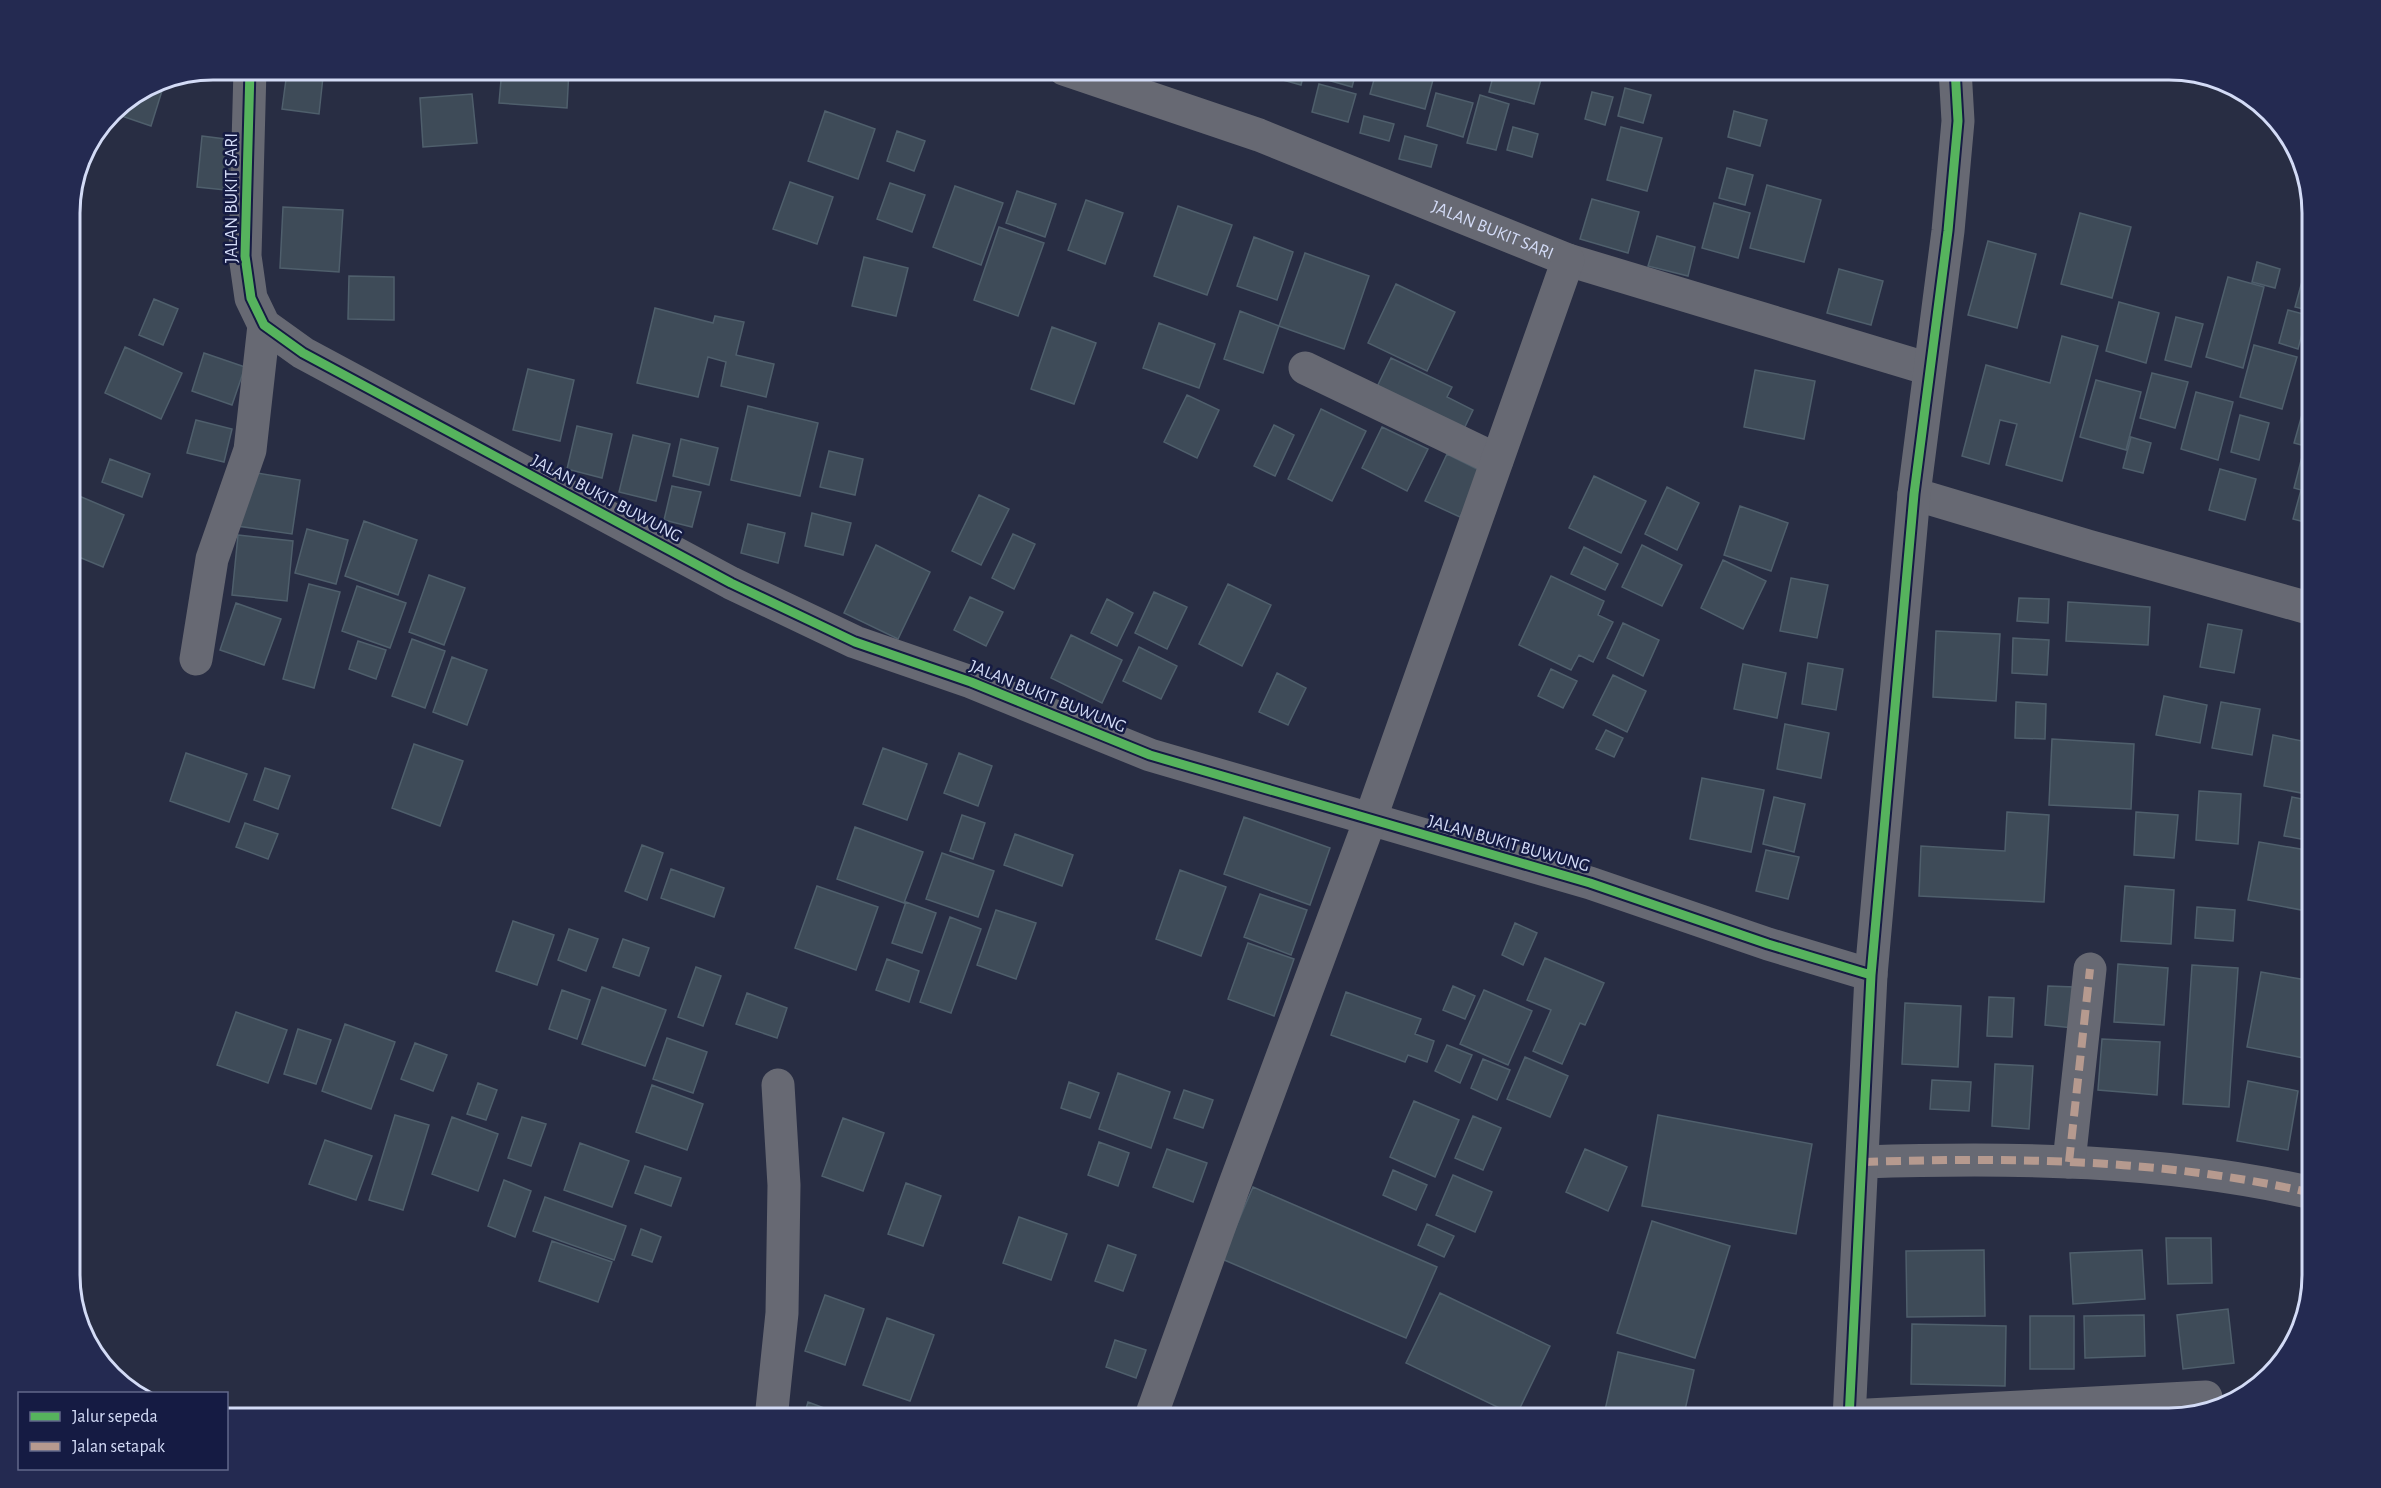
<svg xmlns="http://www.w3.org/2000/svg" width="2381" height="1488" font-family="'Alegreya Sans',sans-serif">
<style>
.building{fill:#3e4b58;stroke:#4f5f6c;stroke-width:1.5}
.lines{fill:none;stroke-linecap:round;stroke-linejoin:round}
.minor{stroke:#676973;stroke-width:33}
.quiet{stroke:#b69a8f;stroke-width:8;stroke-dasharray:15 8;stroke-linecap:butt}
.cycleway-casing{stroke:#151b43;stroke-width:13}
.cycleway{stroke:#56b35d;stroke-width:9}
.labels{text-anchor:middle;stroke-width:5;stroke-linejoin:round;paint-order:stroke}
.street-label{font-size:18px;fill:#d3dbf6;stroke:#151b43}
.rim{fill:none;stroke:#d3dbf6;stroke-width:3}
</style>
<rect width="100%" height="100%" fill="#282d43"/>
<!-- building -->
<path class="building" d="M502 69H569L567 108 499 103Z
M1251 69H1305L1301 85 1250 71Z
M1320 69H1357L1352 87 1317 77Z
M1377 69H1436L1425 109 1370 94Z
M1495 69H1544L1534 104 1489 92Z
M287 72 323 77 319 114 282 109Z
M166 78 151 126 110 112 158 80Z
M1319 84 1356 94 1348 122 1312 112Z
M1625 88 1651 95 1643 123 1618 116Z
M1592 92 1613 97 1605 125 1585 119Z
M1436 93 1473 103 1463 137 1427 126Z
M472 94 477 143 423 147 420 98Z
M1480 95 1509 104 1496 150 1467 143Z
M825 111 875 129 858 179 808 161Z
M1734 111 1767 120 1760 146 1728 137Z
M1364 116 1394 124 1389 141 1360 133Z
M1513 127 1538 134 1532 157 1507 150Z
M1621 127 1662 138 1647 191 1607 180Z
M897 131 925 141 914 171 887 161Z
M202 136 241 141 235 191 197 187Z
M1405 136 1437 145 1431 167 1399 159Z
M1727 168 1753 175 1745 205 1719 198Z
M790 182 833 197 817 244 773 229Z
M890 183 925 195 912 232 877 219Z
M1767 185 1821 200 1804 262 1750 248Z
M955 186 1003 203 981 265 933 247Z
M1017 191 1056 204 1045 237 1006 223Z
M1592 199 1639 212 1628 253 1580 239Z
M1086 200 1123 213 1105 264 1068 250Z
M1714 203 1750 213 1738 258 1702 248Z
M1178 206 1232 225 1207 295 1154 276Z
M283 207 343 210 339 272 280 268Z
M2080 213 2131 227 2112 298 2061 284Z
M999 227 1044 243 1018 316 974 300Z
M1657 236 1695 247 1688 276 1648 266Z
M1254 237 1293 252 1277 300 1237 286Z
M1988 241 2036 254 2017 328 1968 315Z
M1305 253 1369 276 1344 349 1279 326Z
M864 257 908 268 896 316 852 306Z
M2257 262 2280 269 2275 288 2252 282Z
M1839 269 1883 281 1871 325 1827 313Z
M2304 274 2312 277V311L2295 307Z
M349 276 394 277V320L348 319Z
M2228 277 2264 287 2243 368 2206 357Z
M1396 284 1455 312 1427 371 1368 343Z
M154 299 178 309 163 345 139 335Z
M2119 302 2159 313 2146 363 2106 351Z
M655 308 713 323 715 316 744 322 736 355 774 364 766 397 721 386 726 362 708 357 698 397 637 383Z
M2288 310 2307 315 2298 349 2279 343Z
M1240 311 1279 326 1263 373 1224 359Z
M2176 317 2203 324 2191 367 2165 360Z
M1159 323 1215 344 1199 388 1143 368Z
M1052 327 1096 343 1074 404 1031 389Z
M2062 336 2098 346 2062 481 2006 465 2017 424 2000 420 1989 464 1962 456 1986 365 2050 383Z
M2254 345 2297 357 2282 409 2240 397Z
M125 347 182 373 161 419 105 393Z
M204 353 245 367 232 405 192 391Z
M1391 358 1452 387 1447 397 1473 410 1461 435 1372 397Z
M528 369 574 380 560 441 513 430Z
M1755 370 1815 381 1804 439 1744 427Z
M2152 373 2188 382 2175 428 2140 418Z
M2312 379V448L2294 443Z
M2096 380 2141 392 2126 450 2080 437Z
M2196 392 2233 402 2218 460 2181 449Z
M1187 395 1219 410 1197 458 1164 442Z
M748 406 818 423 800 496 731 480Z
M1321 409 1366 431 1332 501 1288 479Z
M2240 415 2269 423 2259 460 2231 452Z
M196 420 232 429 224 462 187 453Z
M1274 425 1294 435 1275 476 1254 466Z
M577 426 612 434 602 478 567 469Z
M1382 427 1428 449 1407 491 1362 468Z
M633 435 670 444 656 501 619 492Z
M2131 437 2151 443 2143 473 2123 468Z
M681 439 718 448 709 485 673 476Z
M829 451 863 459 855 495 820 487Z
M2303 453 2312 455V524L2293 519 2301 490 2294 488Z
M1447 454 1483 472 1460 517 1425 501Z
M110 459 150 474 142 497 102 482Z
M2220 469 2256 479 2245 520 2209 510Z
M245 471 300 480 292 534 237 526Z
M1594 476 1646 501 1621 553 1569 528Z
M672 486 701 492 692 527 664 520Z
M1667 487 1699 503 1677 550 1645 534Z
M72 493 124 515 103 567 69 553V499Z
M979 495 1009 509 981 565 952 551Z
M1740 506 1788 523 1771 571 1724 555Z
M812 513 851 523 843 555 805 546Z
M364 521 417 540 398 595 345 576Z
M748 524 785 533 778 563 741 553Z
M307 529 348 540 336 584 295 573Z
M1013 534 1035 544 1014 589 992 578Z
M238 535 293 541 287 601 232 595Z
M876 545 930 572 898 639 844 613Z
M1642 545 1682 565 1662 606 1622 587Z
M1584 547 1618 564 1605 590 1571 574Z
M1723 560 1766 581 1743 629 1701 608Z
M429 575 465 588 444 645 409 632Z
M1551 576 1604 601 1598 615 1613 622 1593 662 1579 655 1571 670 1519 645Z
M1791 578 1828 585 1817 638 1780 631Z
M309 584 340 592 314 688 283 679Z
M1228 584 1271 605 1242 666 1199 644Z
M357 586 406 603 390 648 342 631Z
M1154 592 1187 607 1167 649 1135 633Z
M970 597 1003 612 986 646 954 630Z
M2019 598 2049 599 2048 623 2017 621Z
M1107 599 1133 613 1117 646 1091 633Z
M2068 602 2150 607 2148 645 2066 641Z
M236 603 281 619 264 665 220 650Z
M1623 623 1659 640 1643 676 1607 658Z
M2208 624 2242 630 2234 673 2200 667Z
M1936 631 2000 634 1996 701 1933 697Z
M1071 635 1122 660 1102 703 1051 678Z
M2013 638 2049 640 2047 675 2012 673Z
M412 639 445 651 425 708 392 696Z
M358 641 386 650 376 679 349 669Z
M1139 647 1177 666 1161 699 1123 681Z
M452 657 487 670 467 725 433 712Z
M1808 663 1843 669 1836 710 1802 704Z
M1743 664 1786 673 1777 718 1734 709Z
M1551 669 1577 681 1563 708 1538 696Z
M1277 673 1306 688 1288 725 1259 712Z
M1613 675 1646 691 1627 732 1593 715Z
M2164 696 2207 705 2200 743 2156 735Z
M2016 702 2046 704 2045 739 2015 738Z
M2221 702 2260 709 2252 755 2212 748Z
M1785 724 1829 733 1821 778 1777 769Z
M1606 730 1623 738 1614 757 1596 749Z
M2273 735 2312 743V795L2264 786Z
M2052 739 2134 744 2131 809 2049 805Z
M414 744 463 761 440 826 392 808Z
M883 748 927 764 907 820 863 804Z
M186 753 247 774 229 822 170 801Z
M959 753 992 766 978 806 944 793Z
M265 768 290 776 278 809 254 800Z
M1702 778 1764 790 1751 852 1690 839Z
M2199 791 2241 794 2238 844 2196 840Z
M1774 797 1805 804 1794 852 1763 844Z
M2292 797 2312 801V841L2284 836Z
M2007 812 2049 815 2044 902 1919 896 1921 846 2005 851Z
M2136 812 2178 815 2174 858 2134 855Z
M962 815 985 823 973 859 950 851Z
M1244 817 1330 848 1310 905 1224 874Z
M245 823 278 834 268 859 236 847Z
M855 827 923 852 904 903 837 879Z
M1015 834 1073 855 1062 886 1004 865Z
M2259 842 2312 851V912L2248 900Z
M642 845 663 853 647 900 625 891Z
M1766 850 1799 857 1788 899 1756 891Z
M942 853 994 871 978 917 926 899Z
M671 869 724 888 714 917 661 898Z
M1180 870 1226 887 1201 956 1156 939Z
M817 886 878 907 856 970 795 948Z
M2125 886 2174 890 2171 944 2121 941Z
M1260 894 1307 910 1291 955 1244 937Z
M906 902 936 913 922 953 892 943Z
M2197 907 2235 910 2233 941 2195 938Z
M996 910 1036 923 1016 979 977 965Z
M950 917 981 929 951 1013 920 1002Z
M513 921 554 935 537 985 496 971Z
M1515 923 1537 933 1523 965 1502 955Z
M569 929 598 939 586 971 558 960Z
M623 939 649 948 639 976 613 967Z
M1248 943 1294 959 1274 1016 1228 999Z
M1545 958 1604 983 1585 1025 1580 1023 1562 1064 1533 1051 1551 1010 1527 1000Z
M887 959 919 971 909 1002 876 990Z
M2118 964 2168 968 2164 1025 2114 1022Z
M2192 965 2238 968 2229 1107 2183 1104Z
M696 967 721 976 703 1026 678 1017Z
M2261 972 2312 981V1045L2309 1059 2247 1047Z
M1453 986 1475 996 1465 1019 1443 1010Z
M2048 986 2075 987 2073 1028 2045 1025Z
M602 987 666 1010 645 1066 582 1044Z
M562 990 590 1000 577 1039 549 1029Z
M1484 990 1532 1011 1508 1065 1460 1044Z
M1346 992 1421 1019 1415 1034 1434 1041 1427 1062 1408 1055 1405 1062 1331 1035Z
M747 993 787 1008 777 1038 736 1024Z
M1989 997 2014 998 2012 1037 1987 1036Z
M1905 1003 1961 1006 1958 1067 1902 1064Z
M236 1012 287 1030 268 1083 217 1065Z
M345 1024 395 1042 371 1109 322 1091Z
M298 1029 331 1040 316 1084 284 1074Z
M667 1038 707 1052 693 1093 653 1079Z
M2102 1039 2160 1042 2157 1095 2098 1090Z
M415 1043 447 1055 433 1091 401 1079Z
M1447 1045 1472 1055 1460 1083 1435 1071Z
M1525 1057 1568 1076 1550 1117 1507 1099Z
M1483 1059 1510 1070 1497 1100 1471 1088Z
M1995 1064 2033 1066 2029 1129 1992 1126Z
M1118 1073 1170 1092 1151 1148 1099 1129Z
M1932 1080 1971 1082 1969 1111 1930 1109Z
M2248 1081 2298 1091 2288 1150 2237 1141Z
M1069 1082 1099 1093 1090 1118 1061 1108Z
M478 1083 497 1090 486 1120 467 1114Z
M652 1085 703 1104 687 1150 636 1132Z
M1184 1090 1213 1100 1203 1128 1174 1118Z
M1414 1101 1459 1120 1435 1177 1390 1157Z
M395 1115 429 1125 403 1210 369 1200Z
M1658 1115 1812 1144 1796 1234 1642 1206Z
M1473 1116 1501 1128 1483 1170 1455 1158Z
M452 1117 498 1134 478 1191 432 1174Z
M522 1117 546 1124 531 1166 508 1158Z
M843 1118 884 1133 863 1191 822 1176Z
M325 1140 372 1156 356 1200 309 1184Z
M1099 1142 1129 1153 1118 1186 1088 1175Z
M580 1143 629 1161 612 1207 564 1190Z
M1167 1149 1207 1163 1193 1202 1153 1187Z
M1585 1149 1627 1167 1608 1211 1566 1192Z
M645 1166 681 1178 671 1206 635 1193Z
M1393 1170 1427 1185 1416 1210 1383 1195Z
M1453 1175 1492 1192 1475 1232 1436 1215Z
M504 1180 531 1191 515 1237 488 1226Z
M906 1183 941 1196 923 1246 888 1234Z
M1253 1187 1437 1267 1406 1338 1222 1259Z
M545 1197 626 1226 614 1260 533 1231Z
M1019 1217 1067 1234 1051 1280 1003 1263Z
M1652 1221 1730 1246 1695 1358 1617 1333Z
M1427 1224 1454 1236 1444 1257 1418 1245Z
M641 1229 661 1237 652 1262 632 1255Z
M2166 1238H2211L2212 1283 2168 1284Z
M552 1241 612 1262 598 1302 539 1281Z
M1108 1245 1136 1255 1123 1291 1095 1281Z
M1984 1250 1985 1316 1907 1317 1906 1251Z
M2142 1250 2145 1299 2073 1304 2070 1253Z
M1440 1293 1550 1346 1516 1416 1406 1363Z
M825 1295 864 1309 845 1365 805 1351Z
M2228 1309 2234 1363 2183 1369 2177 1315Z
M2144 1315 2145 1356 2085 1358 2084 1316Z
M2030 1316H2074V1369H2030Z
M887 1318 934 1335 910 1401 863 1385Z
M1912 1324 2006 1326 2005 1386 1911 1384Z
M1115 1340 1146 1350 1136 1378 1106 1367Z
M1618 1352 1694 1370 1683 1419H1603Z
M808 1402 851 1418V1419H803Z
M2114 1414 2185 1415 2169 1419H2114Z"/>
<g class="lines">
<!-- minor -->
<g class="minor">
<path d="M250 69 245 256 251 298 264 325 303 353 731 583 855 642 971 682 1150 755 1590 883 1768 944 1871 975"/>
<path id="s1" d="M1064 69 1259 135 1568 260 1929 369"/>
<path d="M1305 368 1497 460"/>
<path d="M1914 494 2088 546 2312 609"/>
<path d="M196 659 212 559 250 450 264 325"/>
<path d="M1863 1162C2014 1157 2164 1159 2312 1193"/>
<path d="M2069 1162 2090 969"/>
<path d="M1849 1416 2206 1397"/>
<path d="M771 1419 782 1313 784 1185 778 1085"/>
<path d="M1150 1419 1233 1189 1370 820 1568 260"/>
<path d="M1849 1419 1871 975 1914 494 1948 231 1958 121 1955 69"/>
</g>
<!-- quiet -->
<path class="quiet" d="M1863 1162C2014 1157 2164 1159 2312 1193
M2069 1162 2090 969"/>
<!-- cycleway casing -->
<g class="cycleway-casing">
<path id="cycleway" d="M250 69 245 256 251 298 264 325 303 353 731 583 855 642 971 682 1150 755 1590 883 1768 944 1871 975
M1849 1419 1871 975 1914 494 1948 231 1958 121 1955 69"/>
</g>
<!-- cycleway -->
<use href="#cycleway" class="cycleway"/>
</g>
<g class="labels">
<!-- street labels -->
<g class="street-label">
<text transform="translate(231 198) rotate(-90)" y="6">JALAN BUKIT SARI</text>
<text dy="6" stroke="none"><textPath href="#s1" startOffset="458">JALAN BUKIT SARI</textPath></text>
<text transform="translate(607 498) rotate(28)" y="6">JALAN BUKIT BUWUNG</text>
<text transform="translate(1048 696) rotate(22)" y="6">JALAN BUKIT BUWUNG</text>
<text transform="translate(1509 843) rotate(16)" y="6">JALAN BUKIT BUWUNG</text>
</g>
</g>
<!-- crop -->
<path d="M0 0H2381V1488H0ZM213 80H2169A133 133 0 0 1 2302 213V1275A133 133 0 0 1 2169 1408H213A133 133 0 0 1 80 1275V213A133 133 0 0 1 213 80Z" fill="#242a51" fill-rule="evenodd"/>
<path class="rim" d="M213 80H2169A133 133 0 0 1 2302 213V1275A133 133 0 0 1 2169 1408H213A133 133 0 0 1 80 1275V213A133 133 0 0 1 213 80Z"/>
<!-- legend -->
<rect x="18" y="1392" width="210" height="78" fill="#151b43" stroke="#61688b" stroke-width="1.5"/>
<rect x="30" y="1412" width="30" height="9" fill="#56b35d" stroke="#61688b" stroke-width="1.5"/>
<text x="72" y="1422" font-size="18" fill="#d3dbf6">Jalur sepeda</text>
<rect x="30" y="1442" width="30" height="9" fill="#b69a8f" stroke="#61688b" stroke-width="1.5"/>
<text x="72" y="1452" font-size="18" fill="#d3dbf6">Jalan setapak</text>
</svg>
